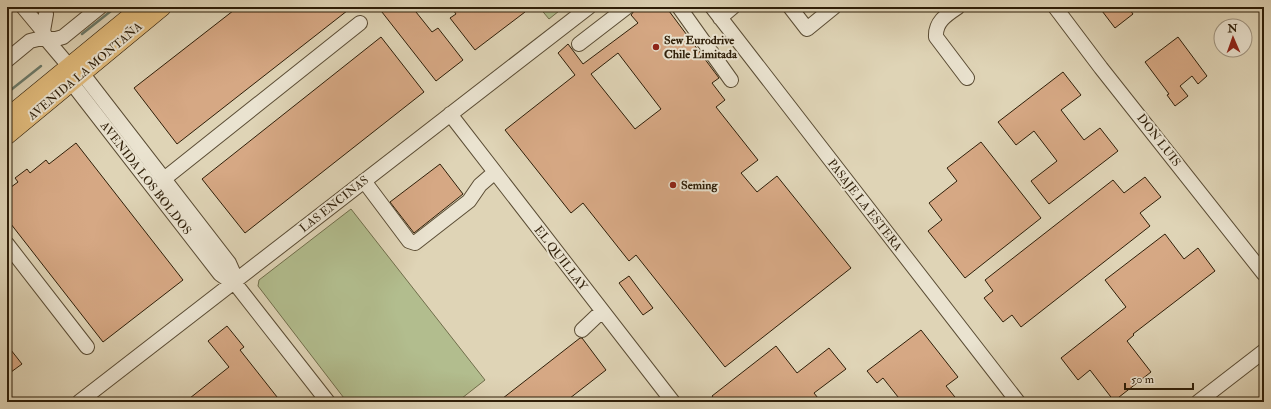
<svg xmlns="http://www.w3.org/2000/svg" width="1271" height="409" font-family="'IM FELL Double Pica',serif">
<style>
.green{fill:#b2bd8e;stroke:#706e4b}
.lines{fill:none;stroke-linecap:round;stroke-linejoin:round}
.stream{stroke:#6b7a6a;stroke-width:2.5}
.building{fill:#d6a884;stroke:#2e1e08;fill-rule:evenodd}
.minor-casing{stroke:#5a4c34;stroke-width:16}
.major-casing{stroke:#2e1e08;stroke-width:18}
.minor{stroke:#eae3d0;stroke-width:14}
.major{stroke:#e0ba7b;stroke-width:17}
.poi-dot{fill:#8f2418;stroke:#eae3d0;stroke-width:1.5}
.labels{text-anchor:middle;stroke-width:4;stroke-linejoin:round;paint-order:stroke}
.poi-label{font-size:12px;font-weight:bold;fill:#2e1e08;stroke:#eae3d0;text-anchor:start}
.street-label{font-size:12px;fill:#2e1e08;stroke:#eae3d0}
</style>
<rect width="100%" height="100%" fill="#dfd4b6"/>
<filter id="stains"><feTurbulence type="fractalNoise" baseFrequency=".005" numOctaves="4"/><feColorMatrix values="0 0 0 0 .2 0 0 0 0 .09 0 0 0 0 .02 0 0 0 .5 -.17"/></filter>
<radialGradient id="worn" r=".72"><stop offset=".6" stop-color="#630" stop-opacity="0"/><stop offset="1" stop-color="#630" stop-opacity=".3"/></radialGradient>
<!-- green -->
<path class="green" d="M539 7H564L549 19Z
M351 209 485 380 457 402H347L258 286 259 280Z"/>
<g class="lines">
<!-- stream -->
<path class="stream" d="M82 34 116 7
M7 93 41 66"/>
</g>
<!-- building -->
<path class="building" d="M238 7H352L177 144 134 88Z
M378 7H412L432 32 438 28 463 60 436 81Z
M451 7H522L525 12 475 50 450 18 456 14Z
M637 7H666L719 78 712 83 725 100 716 107 758 160 741 173 757 192 777 176 851 268 725 367 636 255 629 261 583 203 571 213 505 130 575 75 558 53 568 44 583 64 638 23 631 15ZM618 53 661 109 635 129 591 74Z
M1099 7H1128L1133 14 1115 28Z
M381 37 424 92 245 233 202 179Z
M1178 37 1207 76 1198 84 1192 76 1180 86 1188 96 1175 106 1167 95 1169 94 1145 62Z
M1063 72 1081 95 1061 110 1084 140 1100 128 1118 151 1049 204 1031 181 1057 161 1034 131 1016 145 998 122Z
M981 142 1041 218 965 278 928 231 942 220 929 203 957 181 947 168Z
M76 143 183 280 103 342 7 219V190L18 182 15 178 27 169 30 173 46 160 49 164Z
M440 164 463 194 414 233 390 202Z
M1145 177 1161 197 1140 213 1150 226 1021 327 1012 315 1003 322 984 298 993 291 985 280 1113 180 1124 193Z
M1165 234 1184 259 1198 248 1215 271 1133 334 1134 335 1127 341 1151 372 1114 401 1090 370 1078 380 1061 358 1126 307 1105 280Z
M629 276 653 308 643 315 619 283Z
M227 326 244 347 240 350 281 402H185L229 367 208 341Z
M921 330 958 377 946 386 959 402H902L883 378 877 383 867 371Z
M580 338H582L606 370 565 402H498Z
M7 345 22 364 7 375Z
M776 346 797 373 829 348 846 369 814 393 821 402H717L712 396Z"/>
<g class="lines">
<!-- minor casing -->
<g class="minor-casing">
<path id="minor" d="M23 7 43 31
M679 7 731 80
M712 7 1018 402
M790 7 807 29 834 7
M958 7C946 15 935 22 936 37L967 78
M1055 7 1101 68 1264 274
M46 14 43 31 47 40 69 66 82 73 229 263 233 272 234 282
M720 18 733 7
M579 44 627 7
M7 60 30 41 38 39H56L63 37 100 7
M70 73 71 82 220 274 227 279 234 282 328 402
M450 114 673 402
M164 179 360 23
M364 181 409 241 415 243 469 201 480 185 495 172
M7 244 87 347
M582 330 602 311
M79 402 589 7
M1198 402 1264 351"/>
</g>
<!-- major casing -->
<g class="major-casing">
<path id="major" d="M7 117 141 7
M7 136 163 7"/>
</g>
<!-- minor -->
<use href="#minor" class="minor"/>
<!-- major -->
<use href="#major" class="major"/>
</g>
<!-- markers -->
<g class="poi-dot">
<circle cx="656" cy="47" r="4"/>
<circle cx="673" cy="185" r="4"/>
</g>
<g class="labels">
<!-- poi labels -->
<g class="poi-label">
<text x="664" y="44">Sew Eurodrive<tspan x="664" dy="14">Chile Limitada</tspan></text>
<text x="681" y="189">Seming</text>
</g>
<!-- street labels -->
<g class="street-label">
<text transform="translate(85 71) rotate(-40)" y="4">AVENIDA LA MONTAÑA</text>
<text transform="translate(1159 140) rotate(52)" y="4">DON LUIS</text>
<text transform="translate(146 178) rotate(52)" y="4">AVENIDA LOS BOLDOS</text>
<text transform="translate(334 204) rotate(-38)" y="4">LAS ENCINAS</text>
<text transform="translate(865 205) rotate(52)" y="4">PASAJE LA ESTERA</text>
<text transform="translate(561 258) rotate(52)" y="4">EL QUILLAY</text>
</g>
</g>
<!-- margin -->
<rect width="1271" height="409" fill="none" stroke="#dfd4b6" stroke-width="24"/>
<rect x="8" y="8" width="1255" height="393" fill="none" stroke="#2e1e08" stroke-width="2"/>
<rect x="12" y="12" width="1247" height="385" fill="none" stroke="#2e1e08"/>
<!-- north arrow -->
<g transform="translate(1233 38) rotate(358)"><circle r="19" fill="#eae3d0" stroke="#9f9480"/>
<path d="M0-3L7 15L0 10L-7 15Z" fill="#8f2418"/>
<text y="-6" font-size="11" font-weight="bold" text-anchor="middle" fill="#2e1e08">N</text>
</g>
<!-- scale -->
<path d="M1125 383v6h68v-6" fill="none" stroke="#2e1e08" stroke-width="2"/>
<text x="1131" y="383" font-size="12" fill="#2e1e08" stroke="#eae3d0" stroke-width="3" paint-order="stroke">50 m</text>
<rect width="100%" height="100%" filter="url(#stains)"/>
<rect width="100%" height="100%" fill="url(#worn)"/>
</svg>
